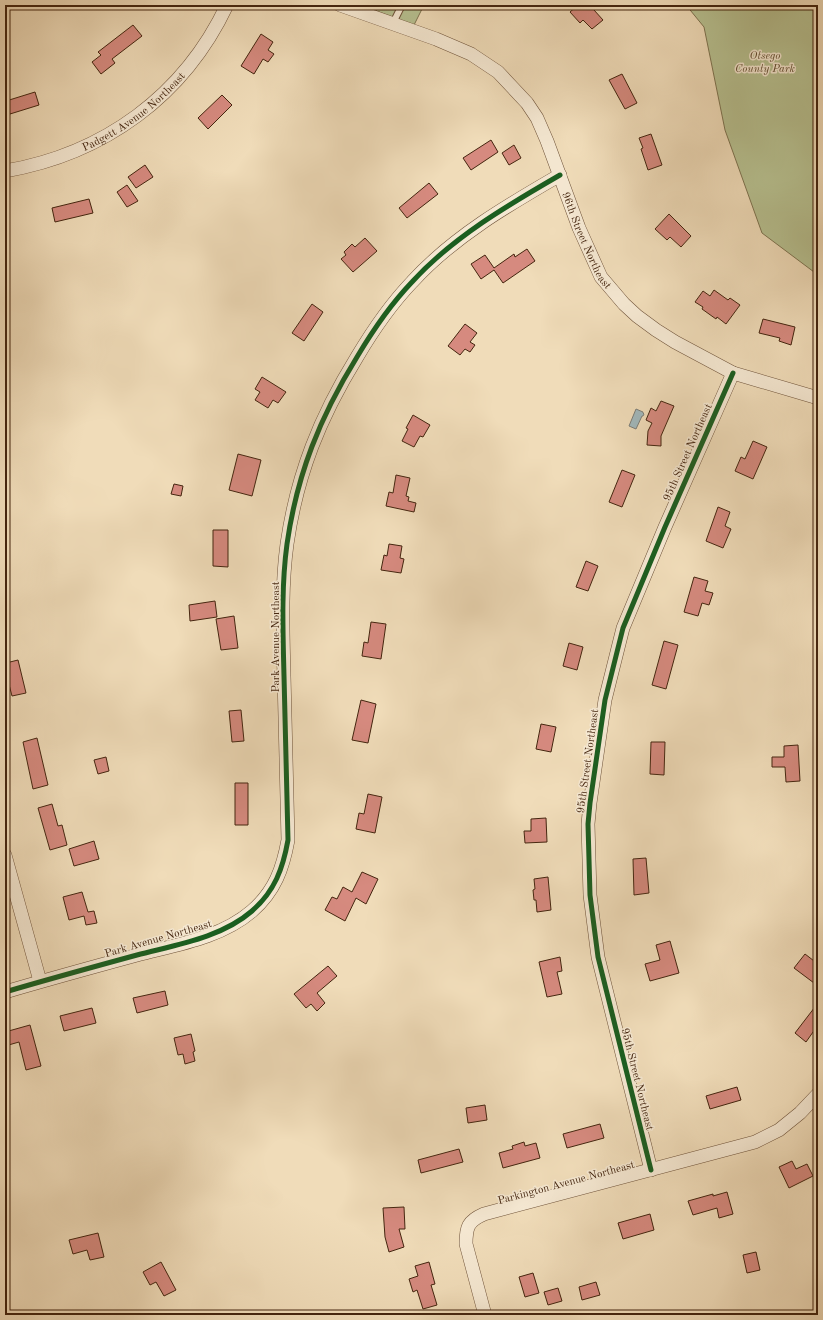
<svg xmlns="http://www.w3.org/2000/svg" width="823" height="1320" font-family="'Old Standard TT',serif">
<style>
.green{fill:#b7c191;stroke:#7e7350}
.water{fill:#a1b8bc;stroke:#7c7d77}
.building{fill:#d68a7f;stroke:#44250f}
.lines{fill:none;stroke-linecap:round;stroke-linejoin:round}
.service-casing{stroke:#6f533a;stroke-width:8}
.minor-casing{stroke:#6f533a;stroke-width:14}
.service{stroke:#f5e8d2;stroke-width:6}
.minor{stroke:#f5e8d2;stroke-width:13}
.cycleway-casing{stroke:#f5e8d2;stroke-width:8}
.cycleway{stroke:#1b5e20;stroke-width:5}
.labels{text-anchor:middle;stroke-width:3;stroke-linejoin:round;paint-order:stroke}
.park-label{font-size:11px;font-style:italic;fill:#614c30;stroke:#f5e8d2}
.street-label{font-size:11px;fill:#44250f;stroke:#f5e8d2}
</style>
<rect width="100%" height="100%" fill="#f0dcb9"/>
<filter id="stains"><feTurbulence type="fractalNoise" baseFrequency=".005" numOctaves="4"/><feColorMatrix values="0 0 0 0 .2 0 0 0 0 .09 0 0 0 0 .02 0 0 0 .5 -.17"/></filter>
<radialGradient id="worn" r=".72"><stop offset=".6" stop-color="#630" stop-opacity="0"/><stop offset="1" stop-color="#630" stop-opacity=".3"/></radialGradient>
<!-- green -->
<path class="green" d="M378 5H424L414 25 376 11Z
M686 5H818V275L762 233 725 130 704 27Z"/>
<!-- water -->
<path class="water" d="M636 409 643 412V413L644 414 643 416H642L636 429 629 426Z"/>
<!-- building -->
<path class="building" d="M578 5H600L594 10 603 20 592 29 583 20 580 23 570 12Z
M133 25 142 36 112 59 115 63 101 74 92 62 101 55 98 52Z
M261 34 273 42 268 50 274 54 268 62 263 59 254 74 241 66Z
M622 74 637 103 625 109 609 80Z
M35 92 39 105 10 114 6 101Z
M222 95 232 105 208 129 198 118Z
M651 134 662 165 648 170 641 149 643 148 639 138Z
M491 140 498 152 471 170 463 158Z
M514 145 521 158 509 165 502 153Z
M145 165 153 177 136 188 128 177Z
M429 183 438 194 407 218 399 208Z
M127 185 138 201 127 207 117 192Z
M89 199 93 213 55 222 52 208Z
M669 214 691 236 681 247 670 237 667 240 655 229Z
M365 238 377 251 353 272 341 259 346 255 344 252 352 244 355 247Z
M527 249 535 261 503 283 494 270 481 279 471 264 485 255 494 268 514 254 515 257Z
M714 290 728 300 730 298 740 305 726 324 717 317 716 319 702 309 703 307 695 302 703 291 710 296Z
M312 304 323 312 304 341 292 333Z
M763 319 795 327 791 345 779 341 780 338 759 333Z
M465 324 477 333 470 342 475 345 470 352 465 349 460 355 448 346Z
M262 377 286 392 278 403 273 400 268 408 255 400 260 392 255 389Z
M661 401 674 406 661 436V446L647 445 648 431 652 423 646 420 651 408 656 411Z
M413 415 430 425 423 437 420 436 414 447 402 441 408 429 406 428Z
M753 441 767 447 753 479 735 471 741 457 745 459Z
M238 454 261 460 252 496 229 490Z
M622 470 635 475 622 507 609 502Z
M396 475 410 478 406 496 409 497 408 501 416 503 414 512 386 506 389 492 393 493Z
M174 484 183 486 181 496 171 494Z
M718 507 730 512 725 526 731 529 723 548 706 541Z
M213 530H228V567L213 566Z
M389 544 402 546 400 558 404 559 401 573 381 570 384 555 387 556Z
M586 561 598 566 588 591 576 587Z
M694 577 708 581 705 591 713 593 709 605 702 603 698 616 684 612Z
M215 601 217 617 190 621 189 605Z
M234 616 238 648 221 650 216 619Z
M371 622 386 624 381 659 362 656 364 642 368 643Z
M664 641 678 645 666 689 652 685Z
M569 643 583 647 577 670 563 666Z
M18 660 26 693 12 696 6 673H8L6 663Z
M361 700 376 704 368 743 352 740Z
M241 710 244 741 232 742 229 711Z
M541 724 556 727 551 752 536 749Z
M37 738 48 785 33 789 23 742Z
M651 742H665L664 775 650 774Z
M798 745 800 781 786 782 785 767H772V757H784V746Z
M106 757 109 771 98 774 94 760Z
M235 783H248V825H235Z
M368 794 382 797 375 833 356 829 359 813 364 814Z
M52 804 58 826 62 825 67 845 50 850 38 808Z
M546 818 547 842 525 843 524 831H531V819Z
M94 841 99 859 74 866 69 849Z
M646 858 649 893 634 895 633 859Z
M362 872 378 879 366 904 356 898 345 921 325 910 332 897 337 899 343 887 352 892Z
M548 877 551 910 537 912 536 900H534L533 890 535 889 534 879Z
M82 892 88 912 94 911 97 923 86 925 84 916 69 920 63 897Z
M670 941 679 973 650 981 645 964 660 960 656 945Z
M805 954 818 964V986L794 968Z
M560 957 562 971 557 972 562 994 547 997 539 962Z
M328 966 337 976 317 993 325 1003 317 1011 311 1004 306 1008 294 994Z
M165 991 168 1005 137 1013 133 998Z
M818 1003V1025L806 1042 795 1033Z
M92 1008 96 1023 64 1031 60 1016Z
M30 1025 41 1066 26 1070 19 1042 5 1046V1032Z
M191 1034 195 1051 193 1052 195 1061 185 1064 183 1054 178 1055 174 1038Z
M737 1087 741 1100 710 1109 706 1096Z
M485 1105 487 1120 468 1123 466 1108Z
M600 1124 604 1138 567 1148 563 1134Z
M524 1142 525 1146 536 1143 540 1158 503 1168 499 1153 513 1149 512 1146Z
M459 1149 463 1162 421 1173 418 1160Z
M792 1161 796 1169 807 1164 813 1176 789 1188 779 1167Z
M727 1192 733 1214 719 1218 717 1208 693 1215 688 1201 713 1194V1196Z
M404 1207 405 1229H399L404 1247 389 1252 385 1237 383 1208Z
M650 1214 654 1230 623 1239 618 1223Z
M98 1233 104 1257 90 1260 87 1250 73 1254 69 1240Z
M756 1252 760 1270 747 1273 743 1255Z
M161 1262 176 1290 164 1296 156 1282 150 1285 143 1272Z
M429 1262 435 1284 431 1285 437 1305 423 1309 417 1290 413 1292 409 1279 418 1276 415 1266Z
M533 1273 539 1293 525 1297 519 1277Z
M596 1282 600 1295 582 1300 579 1287Z
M558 1288 562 1301 548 1305 544 1292Z"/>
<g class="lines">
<!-- service casing -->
<g class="service-casing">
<path id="service" d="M393 23 402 5"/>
</g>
<!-- minor casing -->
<g class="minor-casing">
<g id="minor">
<path id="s1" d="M340 5 436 39 471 54 498 72 527 103 537 118 547 141 579 228 601 277 624 304 637 316 656 330 675 342 733 373 818 398"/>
<path id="s2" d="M5 171C104 154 184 96 227 5"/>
<path d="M5 855 40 981"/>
<path d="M5 992C49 979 93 967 137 955 175 945 221 938 252 911 275 891 283 868 288 840 287 785 285 731 284 676 283 633 281 588 287 544 297 474 320 417 357 357 373 330 391 304 412 282 453 237 508 205 560 175"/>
<path d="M651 1170 598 957 590 895 588 824 590 803 605 700 623 628 665 527 733 373"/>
<path d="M485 1315 466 1244C466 1227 468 1221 484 1214L755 1142 779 1130 800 1113 818 1094"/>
</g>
</g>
<!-- service -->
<use href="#service" class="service"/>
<!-- minor -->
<use href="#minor" class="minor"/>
<!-- cycleway casing -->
<g class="cycleway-casing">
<path id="cycleway" d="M5 992C49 979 93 967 137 955 175 945 221 938 252 911 275 891 283 868 288 840 287 785 285 731 284 676 283 633 281 588 287 544 297 474 320 417 357 357 373 330 391 304 412 282 453 237 508 205 560 175
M651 1170 598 957 590 895 588 824 590 803 605 700 623 628 665 527 733 373"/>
</g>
<!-- cycleway -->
<use href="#cycleway" class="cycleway"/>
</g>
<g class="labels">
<!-- park labels -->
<g class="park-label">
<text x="765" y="59">Otsego<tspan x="765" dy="13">County Park</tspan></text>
</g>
<!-- street labels -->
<g class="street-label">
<text dy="4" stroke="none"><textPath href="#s2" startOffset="144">Padgett Avenue Northeast</textPath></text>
<text dy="4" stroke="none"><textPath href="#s1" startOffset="365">96th Street Northeast</textPath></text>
<text transform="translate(687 452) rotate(-66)" y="4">95th Street Northeast</text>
<text transform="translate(275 637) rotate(-90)" y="4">Park Avenue Northeast</text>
<text transform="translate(587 761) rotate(-82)" y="4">95th Street Northeast</text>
<text transform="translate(158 938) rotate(-16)" y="4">Park Avenue Northeast</text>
<text transform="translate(638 1079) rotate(76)" y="4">95th Street Northeast</text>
<text transform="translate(566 1182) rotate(-15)" y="4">Parkington Avenue Northeast</text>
</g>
</g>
<!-- margin -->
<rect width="823" height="1320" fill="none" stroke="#f0dcb9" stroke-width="20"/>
<rect x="6" y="6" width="811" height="1308" fill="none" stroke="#44250f" stroke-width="2"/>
<rect x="10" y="10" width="803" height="1300" fill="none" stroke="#44250f"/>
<rect width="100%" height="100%" filter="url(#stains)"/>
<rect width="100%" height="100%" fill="url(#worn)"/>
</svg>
